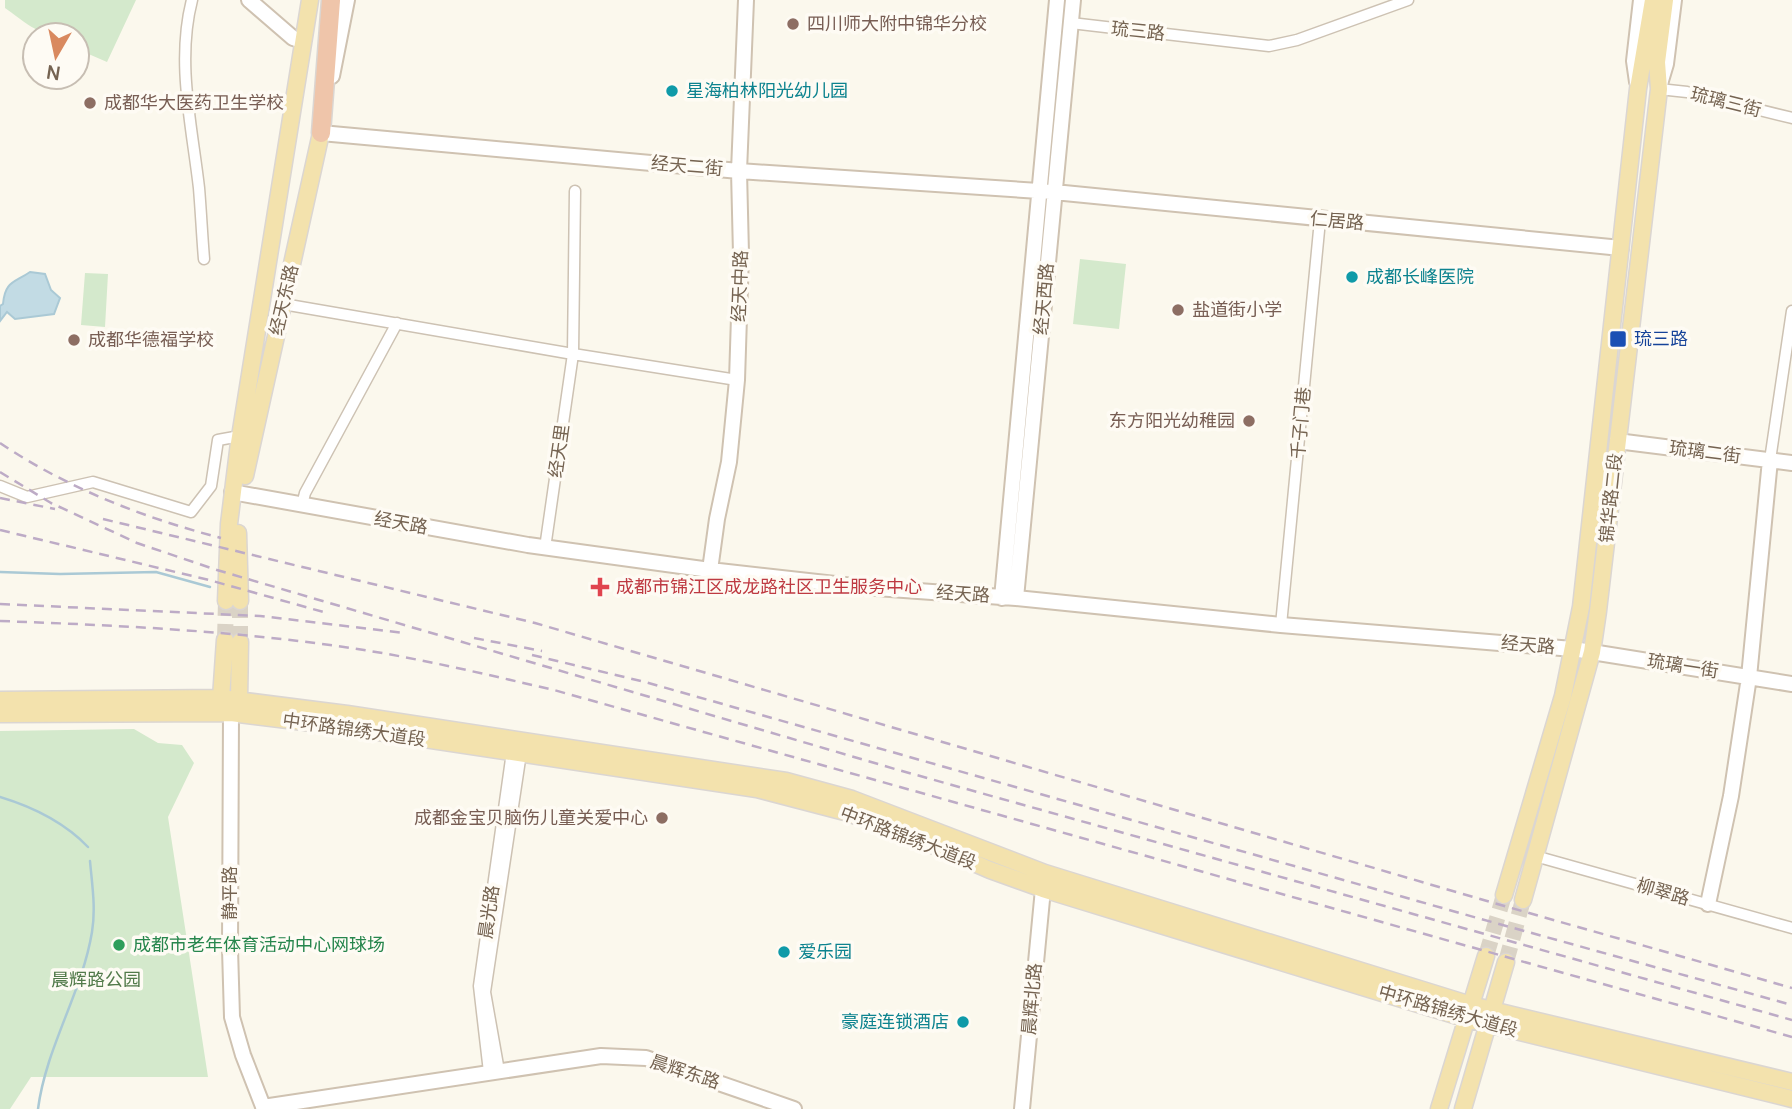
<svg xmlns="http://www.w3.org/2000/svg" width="1792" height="1109" font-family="Manrope,'Noto Sans SC',sans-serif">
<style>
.green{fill:#d4e9cc}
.water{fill:#c2dbe4;stroke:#aac9d5;stroke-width:2}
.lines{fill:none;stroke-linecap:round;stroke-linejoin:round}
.stream{stroke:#aac9d5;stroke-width:2.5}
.primary-tunnel{stroke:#dad3c6;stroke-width:16;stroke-dasharray:16 8;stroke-linecap:butt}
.street-casing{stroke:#cdc2b3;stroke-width:13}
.secondary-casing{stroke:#cfc2b1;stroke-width:18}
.primary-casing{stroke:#dbd6d2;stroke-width:19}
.highway-casing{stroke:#dbd6d2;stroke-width:21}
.street{stroke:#fff;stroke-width:10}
.secondary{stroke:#fff;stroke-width:14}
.primary{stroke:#f3e2ad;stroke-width:16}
.highway{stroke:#efc5aa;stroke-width:18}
.rail{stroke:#bdabc6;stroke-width:2.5;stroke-dasharray:10 7;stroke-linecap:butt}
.education-dot{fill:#8d6e63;stroke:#fefbf4;stroke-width:2.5}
.culture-dot{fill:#0f9aa8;stroke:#fefbf4;stroke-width:2.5}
.transit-dot{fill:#1a4fb4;stroke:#fefbf4;stroke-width:2.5}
.health-dot{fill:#e0444e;stroke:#fefbf4;stroke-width:2.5}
.leisure-dot{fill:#2e9e5b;stroke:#fefbf4;stroke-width:2.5}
.labels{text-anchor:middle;stroke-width:7;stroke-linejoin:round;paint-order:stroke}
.education-label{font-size:18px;fill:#785e54;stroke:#fefbf4;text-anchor:start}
.street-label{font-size:18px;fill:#756351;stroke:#fefbf4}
.culture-label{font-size:18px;fill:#0d838f;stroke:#fefbf4;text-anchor:start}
.transit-label{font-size:18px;fill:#164399;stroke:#fefbf4;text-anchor:start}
.health-label{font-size:18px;fill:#be3a42;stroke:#fefbf4;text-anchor:start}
.leisure-label{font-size:18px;fill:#27864d;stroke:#fefbf4;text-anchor:start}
.park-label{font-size:18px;fill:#527a4a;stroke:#fefbf4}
</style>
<rect width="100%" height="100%" fill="#fbf8ed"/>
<!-- green -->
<path class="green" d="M5 0H136L107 62 77 49V35C37 35 37 31 5 8Z
M1080 259 1126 264 1119 329 1073 324Z
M85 273 108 274 105 327 81 325Z
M134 729 158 743 182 745 194 763 168 817 208 1077H31L10 1109H0V731Z"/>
<!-- water -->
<path class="water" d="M30 272 45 274 51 290 60 298 54 314 15 319 7 312 0 321V306L3 304C5 281 14 283 30 272Z"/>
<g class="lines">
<!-- stream -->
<path class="stream" d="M0 572 60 574 156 572 210 587
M0 797C33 807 64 822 88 847
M38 1109C46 1047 82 993 92 932 96 908 92 884 90 861"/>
<!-- primary-tunnel -->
<path class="primary-tunnel" d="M225 640 226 601
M240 642V601
M1486 956 1504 895
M1506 962 1523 900"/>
<!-- street casing -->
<g class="street-casing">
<path id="street" d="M192 0C176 62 192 126 199 188 201 212 202 235 204 259
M1071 23 1269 46 1297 40 1408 0
M1659 89 1687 92 1792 118
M283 304 573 354 737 380
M1770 460 1792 311
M0 486 27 497 93 482 191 512 211 486 218 440 240 436
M302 505 305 493 397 323
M545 548 573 354 575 191
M1281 625 1320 220
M1535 856 1792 928
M499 1071 485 992 521 753
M489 1072 479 986 512 752"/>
</g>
<!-- secondary casing -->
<g class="secondary-casing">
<path id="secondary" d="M249 0 293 38 303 41
M332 76 347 0
M1637 82 1634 61 1641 0
M1660 84 1666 64 1674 0
M323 124 321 133 739 171 1054 192 1621 248
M1617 441 1792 463
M232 492 528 545 710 570 862 587 1016 598 1281 625 1573 649 1792 684
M710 570 717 519 729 462 737 380 741 254 739 171 746 0
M1002 598 1057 0
M1016 598 1073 0
M231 713 230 949 232 1017 243 1055 264 1109
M1708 904 1731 796 1749 677 1770 460
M263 1107 601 1056 646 1058 794 1109
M1022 1109 1043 889"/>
</g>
<!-- primary casing -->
<g class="primary-casing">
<path id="primary" d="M245 476 321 133
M238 533 240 601
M226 601 229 524 239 443 310 0
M225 640 221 698 231 713 239 700 240 642
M0 700 221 698 347 714 786 781 852 799 1045 873 1471 1005 1792 1082
M0 714 231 713 345 727 757 789 845 812 905 833 990 870 1043 889 1467 1019 1792 1099
M1504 895 1563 696 1581 607 1638 89 1653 0
M1523 900 1592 652 1598 611 1659 89 1657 62 1665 0
M1439 1109 1486 956
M1463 1109 1506 962"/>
</g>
<!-- highway casing -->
<g class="highway-casing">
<path id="highway" d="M321 133 331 0"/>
</g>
<!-- street -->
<use href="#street" class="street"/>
<!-- secondary -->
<use href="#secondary" class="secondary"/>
<!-- primary -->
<use href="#primary" class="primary"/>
<!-- highway -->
<use href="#highway" class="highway"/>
<!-- rail -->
<path class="rail" d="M0 443C67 488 144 518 221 538
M0 472 51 503 137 543 217 570 895 769 1792 1020
M0 498 55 509
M103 519 535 623 1487 901 1792 988
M0 530 209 580 327 613
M0 604 260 616 405 633
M0 621C110 625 220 630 330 645 406 655 480 673 554 690L1792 1037
M474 638 542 651
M532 655 645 682 1481 919 1792 1005"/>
</g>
<!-- markers -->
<g class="education-dot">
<circle cx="793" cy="24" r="7"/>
<circle cx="90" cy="103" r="7"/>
<circle cx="1178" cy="310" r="7"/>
<circle cx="74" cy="340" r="7"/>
<circle cx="1249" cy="421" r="7"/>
<circle cx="662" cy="818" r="7"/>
</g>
<g class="culture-dot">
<circle cx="672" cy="91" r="7"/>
<circle cx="1352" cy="277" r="7"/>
<circle cx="784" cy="952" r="7"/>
<circle cx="963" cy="1022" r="7"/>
</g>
<rect class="transit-dot" x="1609" y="330" width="18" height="18" rx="3.5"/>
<path class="health-dot" d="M596.5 576.5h7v7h7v7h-7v7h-7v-7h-7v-7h7z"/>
<circle class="leisure-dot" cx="119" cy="945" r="7"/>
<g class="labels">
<!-- education labels -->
<g class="education-label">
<text x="807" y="30">四川师大附中锦华分校</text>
<text x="104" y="109">成都华大医药卫生学校</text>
<text x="1192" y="316">盐道街小学</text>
<text x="88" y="346">成都华德福学校</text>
<text x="1235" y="427" text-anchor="end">东方阳光幼稚园</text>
<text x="648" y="824" text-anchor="end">成都金宝贝脑伤儿童关爱中心</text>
</g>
<!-- street labels -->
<g class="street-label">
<text transform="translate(1138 31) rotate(6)" y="6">琉三路</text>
<text transform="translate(1726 102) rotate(14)" y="6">琉璃三街</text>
<text transform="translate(687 166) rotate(5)" y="6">经天二街</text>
<text transform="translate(1337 221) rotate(5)" y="6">仁居路</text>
<text transform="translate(740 286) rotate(-88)" y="6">经天中路</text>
<text transform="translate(1044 299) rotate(-85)" y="6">经天西路</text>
<text transform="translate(284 300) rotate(-77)" y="6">经天东路</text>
<text transform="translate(1301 423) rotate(-85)" y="6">千子门巷</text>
<text transform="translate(559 451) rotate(-82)" y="6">经天里</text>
<text transform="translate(1705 452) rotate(7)" y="6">琉璃二街</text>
<text transform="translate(1611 498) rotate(-84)" y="6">锦华路二段</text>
<text transform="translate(401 523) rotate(10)" y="6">经天路</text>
<text transform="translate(963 594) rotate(4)" y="6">经天路</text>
<text transform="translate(1528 645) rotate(5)" y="6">经天路</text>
<text transform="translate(1683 666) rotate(9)" y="6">琉璃一街</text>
<text transform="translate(354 730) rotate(8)" y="6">中环路锦绣大道段</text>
<text transform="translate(908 838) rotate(21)" y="6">中环路锦绣大道段</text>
<text transform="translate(1663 892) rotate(16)" y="6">柳翠路</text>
<text transform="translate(230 893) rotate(-90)" y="6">静平路</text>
<text transform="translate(489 912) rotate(-82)" y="6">晨光路</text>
<text transform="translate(1032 999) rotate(-85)" y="6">晨辉北路</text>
<text transform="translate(1448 1011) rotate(16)" y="6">中环路锦绣大道段</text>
<text transform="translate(685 1072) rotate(18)" y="6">晨辉东路</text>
</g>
<!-- culture labels -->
<g class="culture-label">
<text x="686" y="97">星海柏林阳光幼儿园</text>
<text x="1366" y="283">成都长峰医院</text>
<text x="798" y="958">爱乐园</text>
<text x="949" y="1028" text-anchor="end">豪庭连锁酒店</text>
</g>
<!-- transit labels -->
<g class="transit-label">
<text x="1634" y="345">琉三路</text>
</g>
<!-- health labels -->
<g class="health-label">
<text x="616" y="593">成都市锦江区成龙路社区卫生服务中心</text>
</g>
<!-- leisure labels -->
<g class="leisure-label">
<text x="133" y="951">成都市老年体育活动中心网球场</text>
</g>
<!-- park labels -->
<g class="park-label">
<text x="96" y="986">晨辉路公园</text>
</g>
</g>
<!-- north arrow -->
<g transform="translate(56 56) rotate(189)"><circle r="33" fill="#fefbf4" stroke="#c7beb3" stroke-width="2"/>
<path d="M0-5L12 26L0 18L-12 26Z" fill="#d9895f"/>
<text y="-10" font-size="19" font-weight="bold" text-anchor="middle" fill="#756351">N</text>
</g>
</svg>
